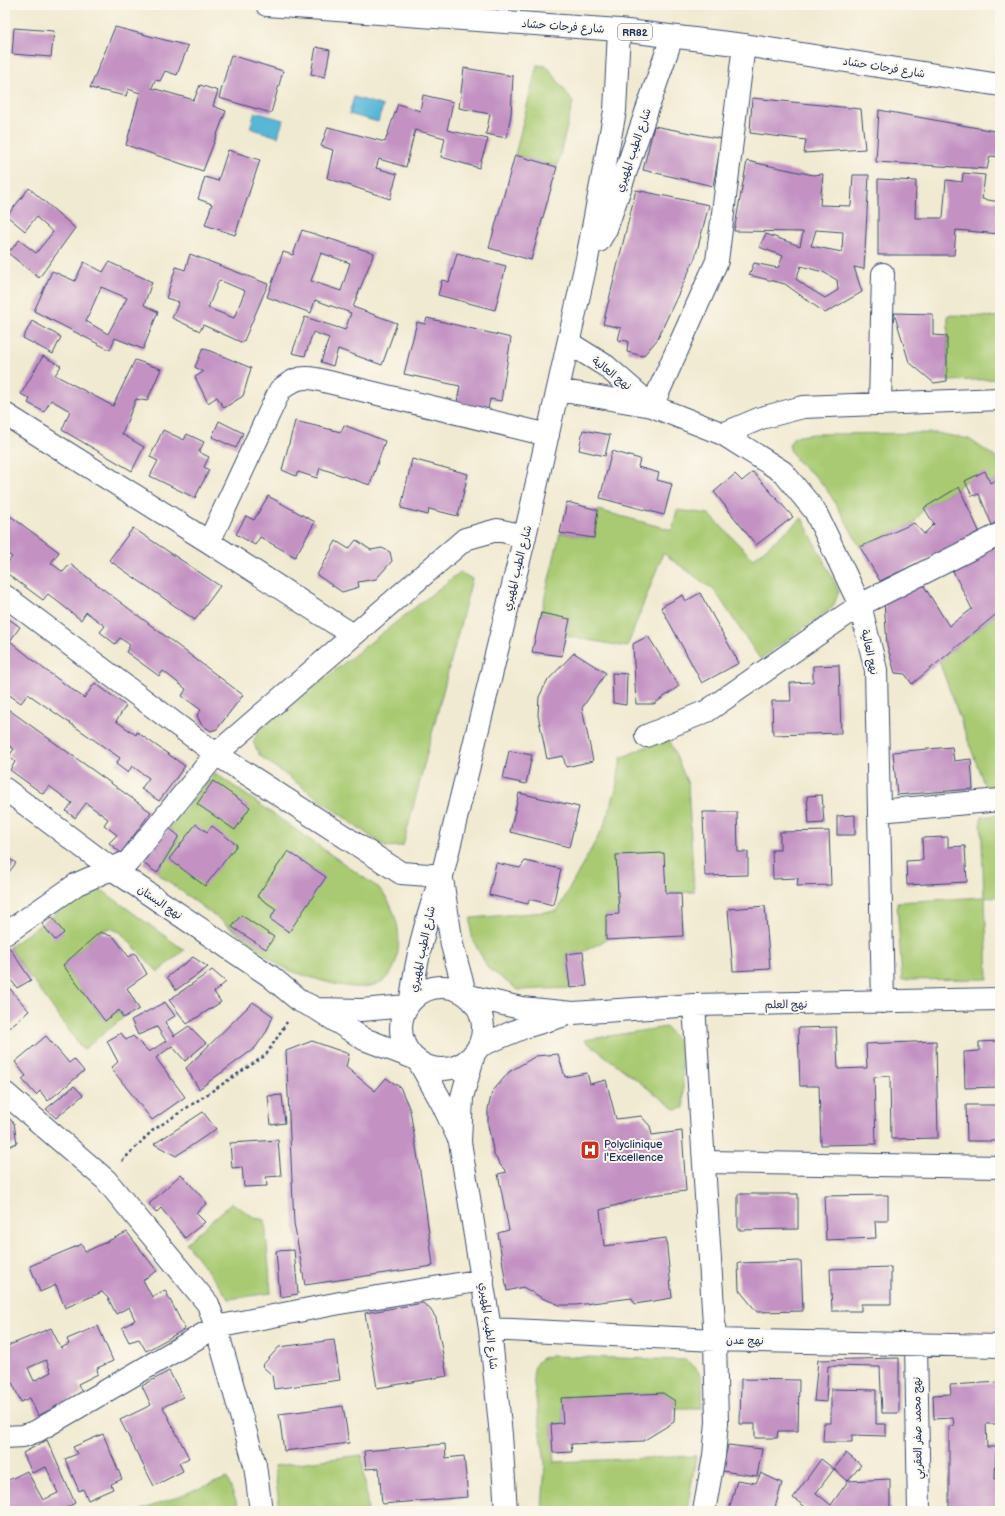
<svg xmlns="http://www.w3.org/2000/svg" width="1005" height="1516" font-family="'Balsamiq Sans','Playpen Sans Arabic',sans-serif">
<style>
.green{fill:#a9ca72;stroke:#627c68}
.water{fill:#59b7d7;stroke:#3a739a}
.building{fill:#c392c3;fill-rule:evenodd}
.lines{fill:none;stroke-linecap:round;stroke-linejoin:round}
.minor-casing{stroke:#3b4b6f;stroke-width:24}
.major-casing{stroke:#3b4b6f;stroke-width:24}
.path{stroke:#3b4b6f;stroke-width:2.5;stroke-dasharray:3 3;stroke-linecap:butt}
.minor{stroke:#fff;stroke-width:22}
.major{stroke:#fff;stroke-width:22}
.labels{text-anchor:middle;stroke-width:4;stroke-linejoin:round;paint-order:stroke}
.shield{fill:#fbf7ec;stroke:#5e6b89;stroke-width:1}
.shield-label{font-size:10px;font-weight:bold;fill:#1b2f5e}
.street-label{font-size:11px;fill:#1b2f5e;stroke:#fbf7ec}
.poi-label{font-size:11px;fill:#1b2f5e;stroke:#fbf7ec;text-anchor:start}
</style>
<rect width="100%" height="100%" fill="#fbf7ec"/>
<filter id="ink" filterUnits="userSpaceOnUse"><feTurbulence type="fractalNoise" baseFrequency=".025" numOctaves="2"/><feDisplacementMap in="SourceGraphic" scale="8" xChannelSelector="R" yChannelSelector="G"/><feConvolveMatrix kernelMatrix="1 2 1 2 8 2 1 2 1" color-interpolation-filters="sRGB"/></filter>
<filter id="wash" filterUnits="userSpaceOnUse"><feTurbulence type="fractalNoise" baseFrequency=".012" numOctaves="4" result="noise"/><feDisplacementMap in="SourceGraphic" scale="16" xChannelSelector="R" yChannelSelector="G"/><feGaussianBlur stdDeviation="0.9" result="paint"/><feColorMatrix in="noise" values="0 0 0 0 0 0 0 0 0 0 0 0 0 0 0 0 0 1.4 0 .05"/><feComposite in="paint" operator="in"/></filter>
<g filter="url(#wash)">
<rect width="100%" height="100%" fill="#f1ead2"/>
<!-- green -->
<path class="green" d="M537 65 547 66 573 102 557 167 515 155Z
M948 315 1000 317V379L947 381Z
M937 433 969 439 995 457 1000 466V478L990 483 965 481 959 487 924 508 914 523 860 547C849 528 833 495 818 479 807 468 792 461 789 445L794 437 813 434Z
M598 510 672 530 677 510 709 514 753 559 802 518 839 591 833 607 760 659 715 591 663 553 627 647 566 636 569 619 541 613 560 533 594 538Z
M460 572 472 579 403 846 385 847 260 756 253 742 259 730Z
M1000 611V786L985 787 939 661Z
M668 737 688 784 694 892 666 893 616 855 619 914 606 915V940L583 952 566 954 570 988 518 990 488 968 471 937V918L557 911 604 826 616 789 621 758Z
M215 773 380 889C396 909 402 932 397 957 389 1000 341 987 313 978 304 975 295 973 287 969 273 963 260 949 247 940 217 918 187 895 157 873L179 837 169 828Z
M1000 815V896L985 898 988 979 902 980 897 902 984 897 981 817Z
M97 890 103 891 184 950 158 972 120 932 110 928 100 932 63 965 105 1021 119 1010 123 1018 83 1050 9 947 82 895Z
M666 1027 681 1044 684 1108 675 1109 584 1040Z
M232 1203 255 1218 265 1220 271 1293 229 1299 186 1243Z
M551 1356 685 1360C706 1371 703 1387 701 1408H675V1401L663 1393 562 1398 563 1423 551 1424 555 1462 696 1456 687 1511H542L545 1463 533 1377C534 1365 537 1357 551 1356Z
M362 1455 368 1511H280L274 1466Z
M227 1478 240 1511H139Z"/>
<!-- water -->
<path class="water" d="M354 97 383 106 378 122 349 114Z
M255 112 283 120 278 137 250 128Z"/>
<g id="blocks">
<!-- building -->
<path class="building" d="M115 27 188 46 177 75 165 71 160 81 155 80 152 88 194 100 200 85 218 91 213 106 226 111 203 171 126 145 140 93 128 89 126 96 90 88Z
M14 28 54 31 51 57 12 54Z
M316 47 330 50 325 77 311 74Z
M231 55 283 71 271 113 219 98Z
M464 68 513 76 511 115 506 138 486 134 490 114 459 108Z
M423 95 453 102 447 130 488 139 479 168 441 157 445 138 415 130 406 167 379 159 376 168 397 174 390 199 327 178 333 150 321 146 328 127 385 142 398 104 420 111Z
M752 98 861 109 865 149 804 153 806 140 750 133Z
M879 110 1000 132V157L990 156 987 169 876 162Z
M654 126 722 139 713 186 643 170Z
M228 150 260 160 235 235 205 225 212 204 198 199 205 177 218 181Z
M515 155 557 167 531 260 489 248Z
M747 161 813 175 823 174 820 205 851 206 853 175H869L864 269 854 267 862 292 825 313 785 284 749 275 754 263 778 268 783 256 759 247 766 234 800 246 803 232 734 231ZM816 230 843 232 842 252 811 246ZM801 266 823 272 837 280 838 290 825 298 807 287 796 279Z
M963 173 985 175 982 199 1000 202V234L956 230 954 255H878V179L916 181 915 218H943L946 180 962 182Z
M29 188 75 228 39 278 8 253 5 258V246L11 250 19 240 36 253 53 232 36 217 25 231 7 216Z
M636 190 709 205 695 258 657 340 643 356 627 352 628 341 618 340 621 328 603 324Z
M302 230 374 253 353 307 397 323 382 365 338 349 333 366 321 362 329 338 313 332 305 356 292 353 305 317 345 330 351 313 315 300 311 313 267 297 283 252 293 255ZM321 253 350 263 341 291 311 281Z
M457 253 506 266 495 310 438 295 442 280 449 282Z
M190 254 268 284 243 343 203 325 200 331 172 318 179 302 166 298 176 267 185 270ZM219 280 245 291 234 318 208 308Z
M84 262 103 272 109 262 152 282 144 305 158 312 143 349 115 338 110 350 34 311 52 271 75 281ZM101 287 127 298 108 334 86 321Z
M894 313 933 314V335L947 336V381L934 383 909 362Z
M427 318 511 338 501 401 490 399 488 409 457 402 460 386 404 374 417 322 425 324Z
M32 321 61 337 53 354 23 338Z
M203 348 251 368 243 396 224 408 217 397 208 403 195 377 203 372 195 367Z
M43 356 61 366 55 375 113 406 135 360 161 369 147 401 136 399 122 434 144 447 132 471 62 430 70 411 51 400 44 412 28 403 30 399 21 394Z
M219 421 243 433 236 448 212 437Z
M295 421 341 432 344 425 385 441 370 485 320 468 317 478 298 472 296 476 282 470Z
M163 430 184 440 187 434 204 442 199 452 209 457 204 467 209 470 195 498 150 476 158 461 150 457Z
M583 430 610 435 605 456 579 450Z
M612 451 640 459 638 467 659 473 657 480 672 484 664 515 600 498Z
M412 459 468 474 458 516 429 509 428 515 401 508Z
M985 471 990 483 1000 478V520L992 525 979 494 972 496 965 481Z
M753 472 793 517 756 545 714 492 735 474 742 481Z
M959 487 979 531 962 542 880 581 860 547 914 523 924 534 934 524 924 508Z
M268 496 315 522 295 557 260 537 255 545 236 534 246 516 254 520Z
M567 502 598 510 594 538 560 533Z
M5 512 59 552 51 563 63 572 70 564 243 695 217 729 211 731 201 724 197 715 201 710 182 696 186 689 163 671 159 676 126 652 130 645 120 638 115 644 100 632 105 626 86 612 81 620 48 594 43 600 5 572V566L12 557 5 552Z
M133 528 220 586 195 620 109 560Z
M356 540 371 550 382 548 390 552 392 561 376 579 358 582 359 587 342 592 317 575 336 541 349 549Z
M1000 545V584H998L1000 611 912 684 905 674 895 673 887 645 884 601 922 583 949 626 972 609 952 569Z
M700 593 739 663 702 683 661 607 683 595 686 601Z
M541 613 570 619 562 656 532 652Z
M5 616 20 627 10 641 44 669 84 698 95 683 126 706 116 721 136 735 137 732 185 766 159 801 141 789 149 778 132 766 128 773 116 764 120 758 28 694 21 703 5 692V681L8 677 5 674Z
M648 636 679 686 654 704H636L633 644Z
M574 653 606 673 582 708 593 761 566 767 563 756 547 759 538 715 539 697 547 681Z
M839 665 841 733 773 735 772 701H791L790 683 813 682V666Z
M612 673 627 674 626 705 613 703Z
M5 707 151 812 121 853 109 843 117 835 104 825 108 819 86 803 75 818 66 811 72 803 49 786 43 794 10 770 15 762 9 756 14 749 5 743Z
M952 747 954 761 971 759 973 789 897 795 893 752Z
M509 751 532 755 526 784 503 779Z
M213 781 250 807 235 830 197 804Z
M519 793 579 807 569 847 510 832Z
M822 795 824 823 809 824 807 796Z
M703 812H737L738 852H748V875L705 876Z
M855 815V835H837V816Z
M196 824 207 832 212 826 237 845 205 886 169 859Z
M169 828 179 836 157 873 143 863Z
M829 831 831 885 797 886 798 878 773 879 772 850H780V832Z
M948 837V847L965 846 967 882 907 885 906 861 923 860 922 838Z
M288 851 326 877 289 932 270 919 276 909 257 896Z
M664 853 666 893H681L683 936 606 940V915L619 914 616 855Z
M5 856 16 863 5 877Z
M525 861 561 869 553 905 529 899 528 904 489 895 496 863 520 868Z
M765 906 770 969 733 971 728 909Z
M241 915 274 937 266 949 232 927Z
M52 917 64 933 55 940 42 924Z
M100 932 114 937 129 957 135 953 147 974 127 988 139 1009 123 1018 119 1010 105 1021 63 965Z
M9 947 31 980 17 988 5 972V950Z
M583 952 587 986 570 988 566 954Z
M193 957 208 967 176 990 167 977Z
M212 970 226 982 214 992 221 1002 187 1024 169 1000Z
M5 983 29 1011 5 1031Z
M165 1002 175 1016 165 1022 174 1036 189 1026 206 1043 185 1061 172 1046 156 1058 185 1097 152 1120 111 1068 118 1062 107 1041 121 1033 126 1040 133 1036 149 1052 166 1041 157 1027 138 1035 131 1020Z
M253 1002 273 1016 267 1031 255 1048 199 1089 186 1068Z
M836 1027 838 1069 867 1068 866 1044 936 1041 938 1138 891 1139 890 1076 874 1077 876 1144 821 1145 819 1086H800L798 1028Z
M46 1036 69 1063 74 1059 84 1071 48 1101 40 1091 36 1095 22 1079 26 1076 15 1062Z
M312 1041 349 1054 346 1067 375 1091 386 1078 400 1087 410 1110 425 1202 433 1266 305 1285 294 1223 286 1051Z
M1000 1041V1087L965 1088 964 1052 979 1051V1042Z
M558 1054 565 1077 587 1073 590 1084 606 1080 616 1119 641 1116 650 1126 652 1135 682 1131 686 1191 652 1195 600 1210 604 1246 666 1238 672 1298 635 1304 632 1298 576 1305H560L542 1298 523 1287 507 1291 498 1233 509 1230 498 1174 507 1172 501 1166 494 1155 488 1125V1109L492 1092 509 1072 536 1056Z
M74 1086 83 1095 56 1118 46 1109Z
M282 1095 285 1123 271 1125 268 1096Z
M966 1105H1000V1141H967Z
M203 1112 216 1129 176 1156 154 1144Z
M5 1115 14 1123 17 1143 5 1148Z
M278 1140 281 1176 266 1177 267 1186 244 1187 242 1167 232 1168 230 1143Z
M181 1174 207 1203 196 1213 205 1222 185 1238 161 1208 156 1213 149 1204Z
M738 1194H798V1229L738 1230Z
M888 1195V1221H875L876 1238 826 1240 824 1196Z
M127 1232 157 1271 143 1280 152 1297 165 1290 185 1329 146 1351 139 1339 129 1342 122 1328 135 1320 129 1307 116 1314 108 1298 102 1292 65 1308 56 1285 40 1292 30 1266 82 1244 85 1252Z
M294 1250 298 1294 280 1297 276 1251Z
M801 1261 803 1311 757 1312 739 1290 738 1263Z
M891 1267V1304H861V1311H832L830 1269Z
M423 1303 430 1309 436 1318 447 1376 377 1388 365 1313Z
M98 1326 113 1361 97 1368 98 1374 78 1384 82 1393 38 1416 30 1398 21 1402 5 1367V1347L51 1328 61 1348 69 1344 67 1339ZM46 1360 51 1372 34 1381 28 1368Z
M334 1340 340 1380 274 1389 272 1375 262 1366 279 1347Z
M899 1358V1413H882L880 1367 828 1366 826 1402 814 1401 818 1360Z
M169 1371 183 1397 163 1407 189 1458 179 1463 183 1471 154 1486 120 1420 151 1405 142 1386Z
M741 1379 799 1380 798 1431H778L777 1438H755V1424H740Z
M1000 1382V1424H986L987 1447H996L995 1479H1000V1511H949V1426H954L953 1418 934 1419 933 1395 951 1394 950 1385Z
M831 1389 876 1390V1424H886V1436L852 1435V1442H823L824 1423H831Z
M663 1393 675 1401 674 1422 643 1441 571 1444 572 1452 553 1453 551 1424 563 1423 561 1398Z
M343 1406 349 1443 284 1451 279 1414Z
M103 1434 122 1479 111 1484 113 1489 88 1500 83 1489 79 1491 65 1459 77 1454 73 1447Z
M47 1440 75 1503 61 1511H5V1482L27 1471 43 1500 58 1493 46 1467 32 1473 23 1453Z
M445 1444 446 1458 464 1456 468 1497 382 1504 379 1468 366 1469 364 1451Z
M728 1445 762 1449 757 1476 722 1471Z
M846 1453 861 1465 848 1481 834 1469 816 1493 831 1505 848 1481 890 1479V1511H811L793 1498 821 1459 834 1469Z
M761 1473 782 1483 774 1511H729L737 1480 756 1483Z"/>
</g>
</g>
<g filter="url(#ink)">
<use href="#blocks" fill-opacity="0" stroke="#3b4b6f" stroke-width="1"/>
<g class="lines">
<!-- minor casing -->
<g class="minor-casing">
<path id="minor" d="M599 241 606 229 672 37
M569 343 606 366 652 406
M558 390 652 406 723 434 783 472 815 511 860 605 876 670 883 1002
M880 404 883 274
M652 406 717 261 744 45
M5 414 209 542 353 635
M723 434 761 418 803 407 1000 399
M209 542 280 390C293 380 299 376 316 379L548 435
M5 596 216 754 401 873 442 876
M646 736 707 711 860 605 1000 534
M5 789 112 869 270 976 300 1001 317 1009 364 1039 414 1058
M879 811 1000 800
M442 879 452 945 465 993
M5 934 77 884 129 861 216 754 465 539 497 530 525 536
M401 1028a41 41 0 1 1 82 0a41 41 0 1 1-82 0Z
M469 996 521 1008 573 1013 694 1005 1000 999
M411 999C417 956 426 916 442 876L525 536 587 259 615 111 619 30
M694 1005 715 1340 717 1422 714 1456 704 1511
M317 1009 362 1010 406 1006
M479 1046 525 1027 562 1016
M474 1054 462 1097 460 1142 490 1329 501 1435 506 1511
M419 1062 441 1101 458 1137
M5 1093 106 1180 208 1304 216 1327 255 1465 261 1511
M704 1162 1000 1167
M490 1329 715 1340 1000 1346
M916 1345 919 1511
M5 1437 23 1436 37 1431 216 1327 340 1303 483 1280"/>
</g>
<!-- major casing -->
<g class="major-casing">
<path id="major" d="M267 5 619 30 744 45 1000 85"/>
</g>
<!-- path -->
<path class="path" d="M122 1161 152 1131 266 1055 287 1022"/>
<!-- minor -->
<use href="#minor" class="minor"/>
<!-- major -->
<use href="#major" class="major"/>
</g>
</g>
<!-- icons -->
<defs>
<g id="hospital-square" transform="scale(1)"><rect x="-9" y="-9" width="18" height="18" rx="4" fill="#c8321e" stroke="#fbf7ec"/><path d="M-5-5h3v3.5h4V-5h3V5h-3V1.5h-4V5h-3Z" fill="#fff"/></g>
</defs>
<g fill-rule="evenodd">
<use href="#hospital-square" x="590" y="1150"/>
</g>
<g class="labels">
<!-- shield labels -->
<rect class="shield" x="618" y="24" width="34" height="16" rx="3"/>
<g class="shield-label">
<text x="635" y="36">RR82</text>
</g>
<!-- street labels -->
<g class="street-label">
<text transform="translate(563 26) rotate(4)" y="4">شارع فرحات حشاد</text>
<text transform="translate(884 67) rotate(9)" y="4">شارع فرحات حشاد</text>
<text transform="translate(633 150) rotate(-71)" y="4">شارع الطيب المهيري</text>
<text transform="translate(612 373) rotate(38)" y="4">نهج العالية</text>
<text transform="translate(517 568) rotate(-76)" y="4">شارع الطيب المهيري</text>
<text transform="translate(870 652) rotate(78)" y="4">نهج العالية</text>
<text transform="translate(160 902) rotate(34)" y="4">نهج البستان</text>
<text transform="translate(422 949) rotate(-78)" y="4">شارع الطيب المهيري</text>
<text transform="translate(786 1004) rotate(-1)" y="4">نهج العلم</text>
<text transform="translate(489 1326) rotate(83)" y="4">شارع الطيب المهيري</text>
<text transform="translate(745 1340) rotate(1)" y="4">نهج عدن</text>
<text transform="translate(917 1428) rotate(-91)" y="4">نهج محمد صفر العقربي</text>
</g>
<!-- poi labels -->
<g class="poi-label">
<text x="604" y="1148">Polyclinique<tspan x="604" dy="13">l'Excellence</tspan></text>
</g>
</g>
<!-- margin -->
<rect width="1005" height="1516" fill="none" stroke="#fbf7ec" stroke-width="20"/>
</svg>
